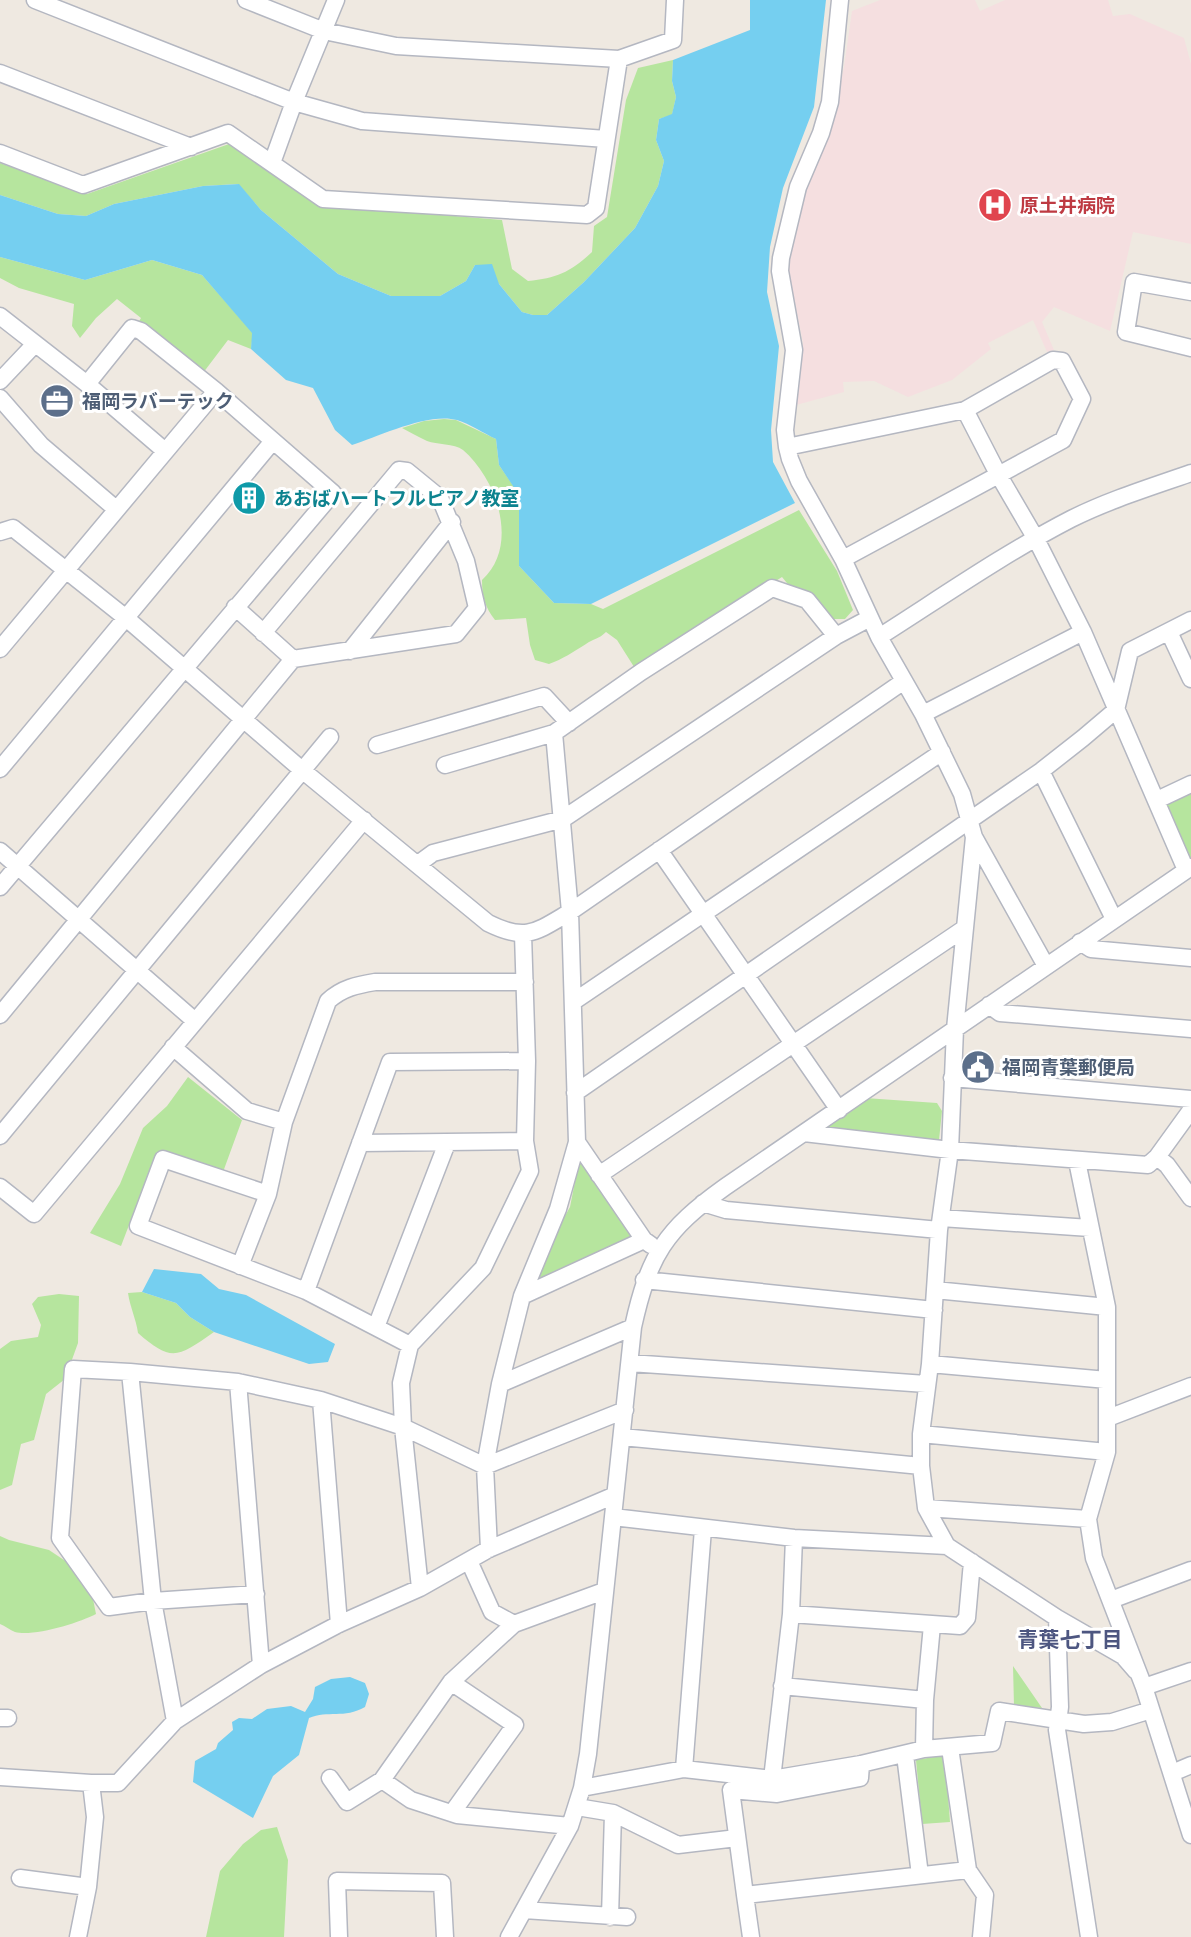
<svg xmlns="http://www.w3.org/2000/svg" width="1191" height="1937" font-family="'PT Sans Narrow','Noto Sans JP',sans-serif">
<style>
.medical{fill:#f5dfe0}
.green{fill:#b6e59e}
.water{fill:#75cff0}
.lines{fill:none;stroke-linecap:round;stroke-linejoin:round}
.minor-casing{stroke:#b4b7c1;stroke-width:19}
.minor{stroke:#fff;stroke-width:16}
.labels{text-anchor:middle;stroke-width:6;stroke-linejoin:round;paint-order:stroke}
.health-label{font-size:19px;font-weight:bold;fill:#be3a42;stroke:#fff;text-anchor:start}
.service-label{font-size:19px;font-weight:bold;fill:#4e5e75;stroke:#fff;text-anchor:start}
.culture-label{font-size:19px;font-weight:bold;fill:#0d838f;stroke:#fff;text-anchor:start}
.neighbourhood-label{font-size:21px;font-weight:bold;fill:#4d5680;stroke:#fff}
</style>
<rect width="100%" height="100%" fill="#efe9e1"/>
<!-- medical -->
<path class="medical" d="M880 0H975L980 11 1005 0H1108L1113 16 1130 14 1184 38 1191 64V244L1133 232 1110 331 1054 307 1042 322 1054 350 1047 352 1033 320 988 343 991 349 952 380 908 397 874 381 843 382 844 392 796 405 803 343 787 262 806 178 831 126 844 67 852 11Z"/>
<!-- green -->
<path class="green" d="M673 60 672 81 676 97 672 115 659 119 656 140 664 161 658 186 635 228 584 282 547 315H533L522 312 499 284 475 265 466 281 440 296H391L338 274 261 210 238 184 203 186 114 204 86 216 58 214 0 195V163L87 194 229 144 326 205 502 220 512 269 528 281C557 278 571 272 592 252L594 226 607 217 626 100 638 68Z
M0 257 85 280 152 260 202 275 253 333 251 349 228 340 203 373 138 323 141 318 117 299 96 318 80 338 72 326 74 304 19 288 0 278Z
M444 419 456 420 496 439 499 465 519 494V566L554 603 591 604 603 609 799 510 837 571 853 610 845 619H831L817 598 791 588 782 577 636 670 617 640 606 632C599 639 593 639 586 644 573 652 563 659 549 664L535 660 530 645 526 618 495 620C485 607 482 597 482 580 520 546 497 479 463 450 454 443 437 445 427 441 418 437 410 432 402 428L424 421Z
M1191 789V858H1186L1163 806 1166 801Z
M188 1077 242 1120 223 1172 157 1152 121 1246 90 1233 120 1184 143 1128 167 1106Z
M865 1098 937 1103 942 1111 939 1140 931 1143 824 1127Z
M580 1156 632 1234 631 1240 535 1285 557 1230 570 1207Z
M142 1292 176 1303 190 1317 214 1332C178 1357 172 1363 138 1333 136 1319 130 1307 128 1293Z
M59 1294 79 1296 78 1343 65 1379 46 1394 34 1440 21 1444 12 1485 0 1490V1349L11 1341 38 1337 41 1325 32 1304 38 1297Z
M0 1536 9 1540 49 1550 73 1566 91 1589 96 1614C79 1623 33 1637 15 1632 10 1630 5 1626 0 1624Z
M1013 1666 1042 1708 1014 1706Z
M945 1755 950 1822 922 1824 916 1760Z
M277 1827 288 1860 284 1937H206L220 1871 243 1844 261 1830Z"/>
<!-- water -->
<path class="water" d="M750 0H826L814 107 783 188 770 247 767 292 779 346 771 430 773 462 795 503 591 604 554 603 519 566V495L499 465 496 439C483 433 470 424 457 420 429 412 379 436 352 445L335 430 313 388 286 380 251 349 252 333 202 275 152 260 85 280 0 257V195L58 214 86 216 114 204 203 186 239 184 261 210 338 274 391 296H440L466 281 475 265 492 264 499 284 522 312 533 315H547L584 282 635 228 658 186 664 161 656 140 659 119 672 114 676 97 672 81 673 60 750 30Z
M154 1269 201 1274 219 1289 246 1295 335 1344 328 1362 309 1364 214 1332 190 1317 176 1303 142 1292Z
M350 1677 365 1683 369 1694 365 1707C344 1719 328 1710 309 1718L299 1755 273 1776 253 1818 193 1782 195 1761 216 1749 218 1743 233 1730 232 1722 239 1718 252 1719 267 1709 291 1706 305 1712 313 1699 315 1687 331 1679Z"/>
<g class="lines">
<!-- minor casing -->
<g class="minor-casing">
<path id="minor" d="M35 0 294 102 362 121 606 139
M246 0 324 31 396 46 619 59 673 40 675 0
M840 0 830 102 821 133 798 187 781 258 780 271 794 350 785 430 787 447 790 459 799 481 843 559 879 637 923 714 962 794 974 837 955 1029 950 1150 939 1230 930 1364 921 1434V1466L926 1508 947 1546 1057 1618 1123 1656 1136 1671
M0 73 191 147
M0 153 83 185 228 133 323 199 587 215 596 208 619 59
M272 163 294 102 336 0
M1191 292 1134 282 1126 332 1191 348
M0 316 87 384 165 451
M0 381 34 345
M0 398 41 445 116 509
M787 447 965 410 998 474 1036 539 1083 632 1186 870
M0 532 13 528 126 618 302 770 488 923C526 942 536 932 570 912L904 681
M843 559 1063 440 1082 399 1062 361 1053 360 965 410
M235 607 293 659 456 634 477 608 466 561 440 498 407 471 399 470 263 633
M1169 632 1191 679
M879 637C942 597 1005 553 1071 519 1109 500 1151 487 1191 473
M0 649 216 391
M350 651 452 522
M923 714 1083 632
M377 745 544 696 569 723
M445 765 554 733
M0 769 273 441
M1041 771 1114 919
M1157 800 1191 784
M974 837 1046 966
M659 850 839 1110
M0 851 195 1021
M418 864 433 853 563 819 836 636 870 618
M0 887 333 493 216 391 141 331 132 328 87 384
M1080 942 1091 949 1191 958
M573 1002 942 752
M989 1005 1000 1013 1191 1029
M0 1015 293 659
M173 1047 247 1111 284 1122
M952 1078 1191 1099
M575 1093 1041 771 1083 738 1116 710 1130 651 1191 620
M804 1133 950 1150 1148 1165 1157 1157 1191 1110
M0 1136 330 737
M577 1142 644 1240 651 1245
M360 1143 525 1141
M1157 1157 1167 1165 1191 1198
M1077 1161 1107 1307V1452L1088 1519 1094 1558 1144 1687 1191 1835
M599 1175 965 928
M0 1187 34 1214 364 820
M268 1194 163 1159 138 1226 306 1291 410 1345
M703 1203 726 1210 939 1230
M941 1218 1090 1228
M240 1266 268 1194 284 1122 328 1001C342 988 357 985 375 982H525
M644 1280 934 1310
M935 1290 1107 1307
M306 1291 390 1062 527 1061
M522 1296 558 1209 577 1142 570 912 554 733 641 672 772 588 807 600 836 636
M376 1327 447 1143
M630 1363 926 1384
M930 1364 1107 1380
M130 1372 73 1369 60 1538 109 1607 153 1601 256 1594
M238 1382 261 1665
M500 1384 633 1327
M321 1400 339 1624
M1108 1418 1191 1386
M921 1434 1107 1452
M622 1437 921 1466
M615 1495 489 1549 420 1588 339 1624 261 1665 175 1721 153 1601 130 1372 238 1382 321 1400 403 1427 485 1466 625 1410
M926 1508 1088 1519
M613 1517 794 1538 947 1546
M489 1549 485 1466 500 1384 522 1296 644 1240
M469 1561 492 1612 514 1624 451 1682 382 1780 411 1800 457 1815 570 1826
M420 1588 403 1427 401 1383 410 1345 483 1268 530 1171 525 1141 527 1061 523 934
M1111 1600 1191 1570
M791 1614 960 1626 967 1618 972 1562
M1057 1618 1060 1707 1057 1730 1089 1937
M514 1624 604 1591
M451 1682 515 1725 452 1813
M782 1686 925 1700
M1144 1687 1191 1671
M0 1718H8
M924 1749 925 1700 932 1625
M905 1755 920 1875
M861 1764 860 1778 777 1794 731 1790 745 1895 968 1870 950 1748
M684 1769 703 1529
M1172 1773 1191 1765
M0 1777 91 1783 95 1817 88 1887 78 1937
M330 1778 347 1802 382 1780
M772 1779 791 1614 794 1538
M91 1783H118L175 1721
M582 1788 684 1769 772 1779 861 1764 924 1749 992 1743 999 1711 1084 1724 1112 1722 1151 1710
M577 1807 613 1813 678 1845 737 1838
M968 1870 985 1895 981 1937
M20 1878 88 1887
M745 1895 751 1937
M524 1910 627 1917
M610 1917 613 1813
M339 1937 337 1881 442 1883 445 1937
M509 1937 570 1826 582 1788 588 1754 633 1327C649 1255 665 1230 725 1187L1191 867"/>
</g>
<!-- minor -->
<use href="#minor" class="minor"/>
</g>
<!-- icons -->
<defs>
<g id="hospital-disc" transform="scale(1.75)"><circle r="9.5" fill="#e0444e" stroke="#fff"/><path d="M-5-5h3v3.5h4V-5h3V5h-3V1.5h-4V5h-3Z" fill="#fff"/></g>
<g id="office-disc" transform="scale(1.75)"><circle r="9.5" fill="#5c6f8a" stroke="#fff"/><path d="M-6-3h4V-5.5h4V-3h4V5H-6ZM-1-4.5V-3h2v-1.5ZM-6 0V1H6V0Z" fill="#fff"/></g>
<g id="building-disc" transform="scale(1.75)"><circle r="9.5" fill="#0f9aa8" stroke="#fff"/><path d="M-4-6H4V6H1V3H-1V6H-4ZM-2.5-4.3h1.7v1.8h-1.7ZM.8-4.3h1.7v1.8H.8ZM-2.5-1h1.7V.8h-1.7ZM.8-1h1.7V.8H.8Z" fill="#fff"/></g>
<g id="civic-disc" transform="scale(1.75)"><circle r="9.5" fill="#5c6f8a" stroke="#fff"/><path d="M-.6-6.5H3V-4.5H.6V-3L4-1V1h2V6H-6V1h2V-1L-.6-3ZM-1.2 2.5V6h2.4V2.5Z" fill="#fff"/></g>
</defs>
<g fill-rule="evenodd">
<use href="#hospital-disc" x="995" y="205"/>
<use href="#office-disc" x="57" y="401"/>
<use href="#building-disc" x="249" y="498"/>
<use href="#civic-disc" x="978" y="1067"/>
</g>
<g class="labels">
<!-- health labels -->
<g class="health-label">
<text x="1020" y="212">原土井病院</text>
</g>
<!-- service labels -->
<g class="service-label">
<text x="82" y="408">福岡ラバーテック</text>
<text x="1002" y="1074">福岡青葉郵便局</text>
</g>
<!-- culture labels -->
<g class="culture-label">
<text x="274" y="505">あおばハートフルピアノ教室</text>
</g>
<!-- neighbourhood labels -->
<g class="neighbourhood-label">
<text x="1070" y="1647">青葉七丁目</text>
</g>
</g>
</svg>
